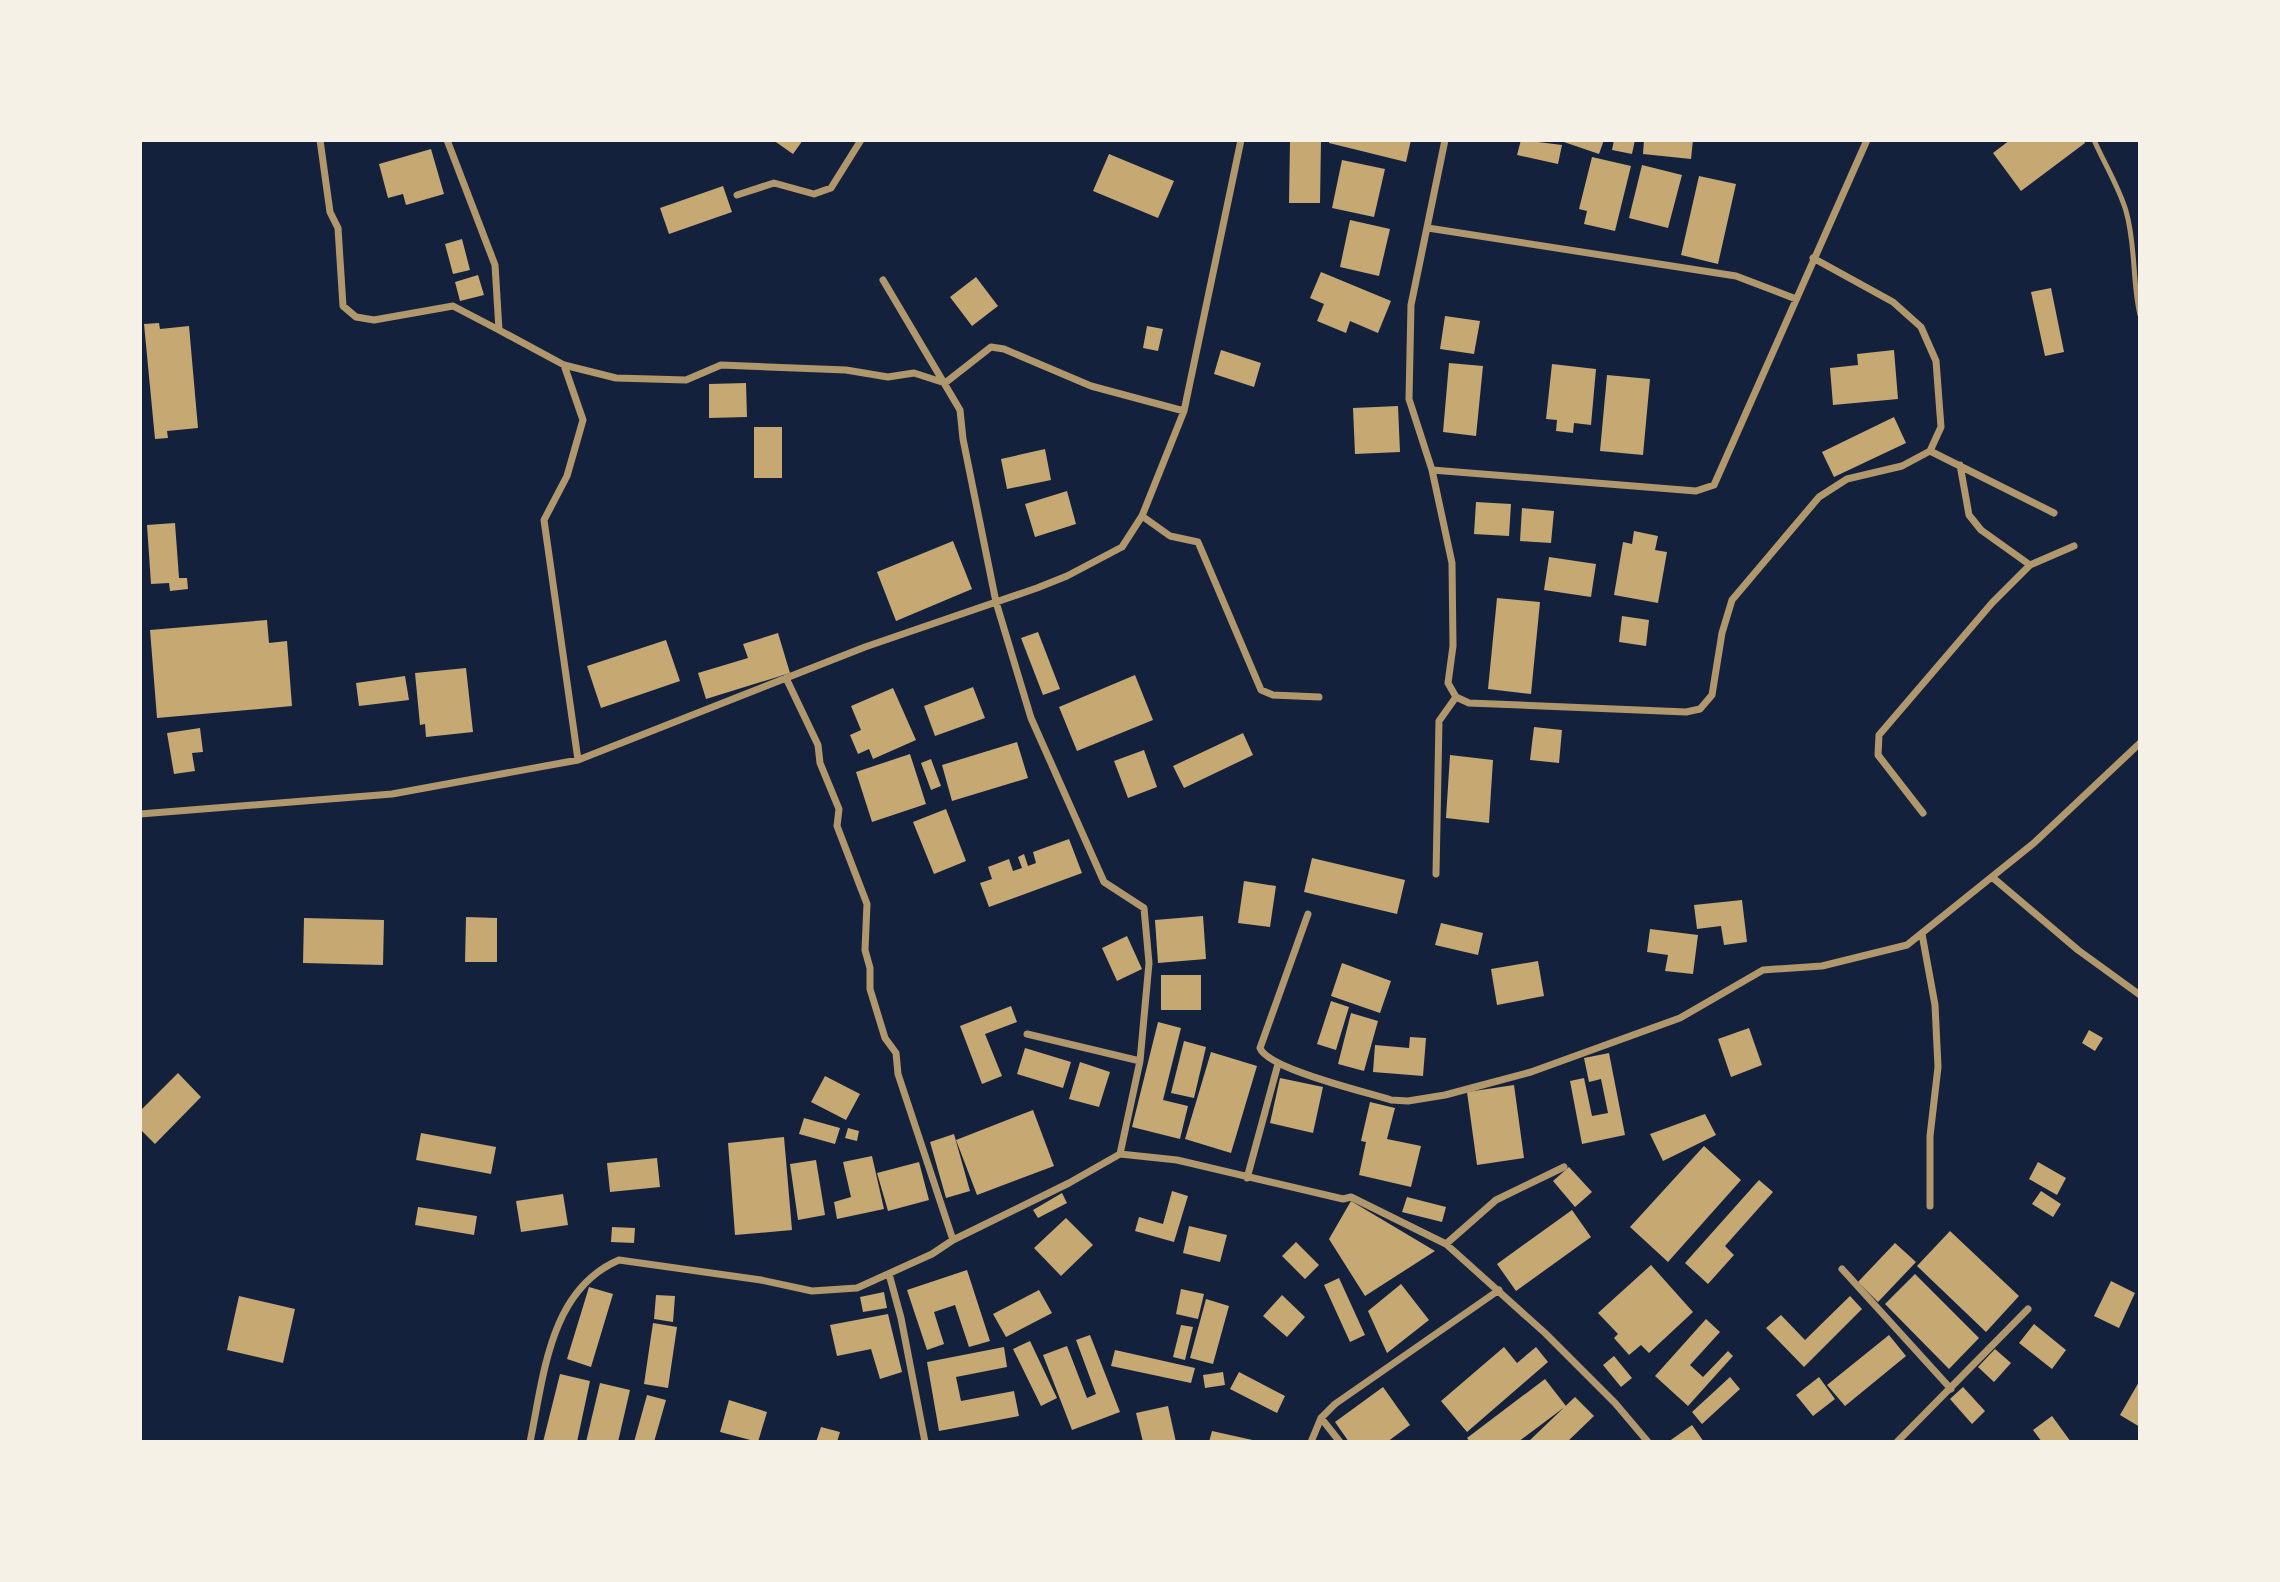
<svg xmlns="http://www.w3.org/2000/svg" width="2280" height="1582" font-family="'Fira Sans',sans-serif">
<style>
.building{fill:#c6a872}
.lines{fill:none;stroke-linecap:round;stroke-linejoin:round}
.service{stroke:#b1986c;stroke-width:5}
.minor{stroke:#b1986c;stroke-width:7}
</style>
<rect width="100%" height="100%" fill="#14213d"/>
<!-- building -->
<path class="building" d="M773 140H803L793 154Z
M1290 140H1321L1320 203H1289Z
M1329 140H1411L1406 162 1329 143Z
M1521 140 1562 145 1558 164 1517 155Z
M1558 140H1604L1599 154Z
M1614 140H1635L1632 154 1612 150Z
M1644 140H1693L1691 159 1643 154Z
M2010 140H2083L2085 143 2021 191 1993 153Z
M431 149 444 194 406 205 403 194 388 198 379 164Z
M1109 154 1174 181 1158 218 1093 191Z
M1592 157 1631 166 1615 231 1584 224 1587 211 1579 209Z
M1342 160 1385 169 1374 217 1332 208Z
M1642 165 1682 175 1668 228 1629 218Z
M1699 176 1736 184 1718 264 1681 255Z
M723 186 732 212 669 234 660 208Z
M1350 220 1390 229 1379 276 1340 267Z
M462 239 470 270 453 274 445 244Z
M1321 272 1391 301 1378 333 1350 321 1346 333 1317 321 1324 304 1310 298Z
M478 275 484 295 460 301 455 282Z
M976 277 998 306 972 326 950 297Z
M2051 288 2064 352 2045 356 2031 292Z
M1445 316 1480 321 1474 354 1440 349Z
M159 323 160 329 189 326 198 428 167 431 168 438 155 439 144 324Z
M1147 326 1163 329 1158 351 1143 348Z
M1221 350 1261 363 1254 387 1214 374Z
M1894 350 1898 399 1833 405 1830 368 1858 365 1857 354Z
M1449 363 1483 366 1476 436 1443 432Z
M1552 364 1596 369 1591 425 1574 423 1573 433 1556 431 1557 420 1546 419Z
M1607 375 1650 379 1643 455 1600 451Z
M746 383 747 417 709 418V384Z
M1398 406 1400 452 1355 454 1353 408Z
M1894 417 1906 443 1834 477 1822 452Z
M754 427H782V478H754Z
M1045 449 1051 480 1007 489 1001 459Z
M1067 491 1076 524 1035 537 1025 504Z
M1476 502 1511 504 1509 536 1474 534Z
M1522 508 1554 511 1551 543 1520 541Z
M175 523 179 578H187L188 589 170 591 169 583 151 584 147 525Z
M1634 531 1658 536 1655 550 1667 552 1658 603 1614 595 1623 542 1632 544Z
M953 541 972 589 896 621 877 572Z
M1549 557 1596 564 1591 597 1544 590Z
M1497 598 1540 602 1531 694 1488 689Z
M1622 616 1649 620 1646 646 1619 642Z
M267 620 269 643 287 641 292 706 157 718 150 630Z
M1038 632 1060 689 1043 695 1021 638Z
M778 633 790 673 706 699 698 673 748 658 743 644Z
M666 640 680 681 601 708 587 666Z
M466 668 473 732 426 737 425 724 420 725 415 673Z
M1135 675 1153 720 1077 751 1059 707Z
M405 676 409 700 359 706 356 683Z
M973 687 985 718 935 736 924 706Z
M893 688 916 740 873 759 869 749 858 754 850 735 861 730 851 706Z
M1534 727 1562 730 1559 763 1530 760Z
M200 728 203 752 192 753 195 771 174 774 167 733Z
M1243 733 1253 755 1184 788 1173 766Z
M1017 742 1028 778 952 801 942 765Z
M1144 750 1157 787 1128 798 1114 761Z
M910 754 926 804 872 822 856 772Z
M1450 755 1493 760 1489 823 1446 818Z
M931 759 941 786 931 790 921 763Z
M946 809 966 861 934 874 913 822Z
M1069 839 1082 873 989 907 980 883 992 879 988 867 1009 859 1013 871 1022 868 1018 857 1024 854 1028 866 1036 863 1033 852Z
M1312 858 1405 880 1397 914 1304 892Z
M1244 881 1276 886 1270 927 1238 923Z
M1742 900 1747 942 1724 945 1721 926 1697 929 1694 905Z
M1203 916 1206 959 1158 963 1155 920Z
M466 917 497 918V962H465Z
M304 918 384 920 383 965 303 963Z
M1441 923 1483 933 1478 955 1435 945Z
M1650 929 1698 935 1693 974 1665 971 1668 955 1647 952Z
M1127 936 1142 969 1117 981 1102 948Z
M1538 961 1544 996 1497 1005 1491 969Z
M1342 963 1391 981 1380 1013 1331 996Z
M1161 975H1201V1010H1161Z
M1331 1001 1349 1007 1336 1050 1317 1044Z
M1011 1006 1017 1022 985 1034 1002 1076 982 1084 960 1026Z
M1351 1013 1378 1021 1364 1071 1338 1064Z
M1158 1022 1181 1028 1163 1100 1188 1106 1180 1139 1132 1127Z
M1749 1028 1762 1065 1731 1077 1718 1039Z
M2089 1030 2103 1038 2095 1051 2082 1043Z
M1410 1037 1426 1038 1423 1076 1373 1072 1375 1045 1409 1048Z
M1184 1041 1206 1047 1194 1098 1171 1093Z
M1025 1048 1071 1062 1063 1088 1017 1074Z
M1211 1052 1257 1066 1231 1153 1185 1139Z
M1609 1053 1625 1135 1582 1144 1570 1081 1584 1078 1592 1116 1608 1113 1601 1079 1589 1082 1584 1058Z
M1080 1062 1110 1072 1099 1107 1069 1099Z
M178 1073 201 1097 155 1144 140 1129V1111Z
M825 1076 860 1094 846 1120 811 1102Z
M1280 1078 1323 1087 1313 1133 1270 1123Z
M1514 1085 1524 1158 1477 1165 1467 1092Z
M1370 1102 1395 1108 1387 1139 1421 1146 1411 1187 1359 1175 1366 1142 1361 1141Z
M1033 1110 1054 1166 977 1195 956 1140Z
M1705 1114 1716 1135 1663 1161 1650 1134Z
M804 1118 840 1128 835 1144 799 1134Z
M848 1128 859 1131 857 1141 845 1138Z
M421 1133 496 1147 491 1174 416 1160Z
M954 1134 970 1191 946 1198 930 1142Z
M784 1137 792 1230 735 1235 728 1143Z
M1704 1146 1741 1180 1668 1262 1630 1227Z
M872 1156 884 1209 837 1219 834 1202 851 1197 843 1162Z
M657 1158 660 1187 610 1192 607 1163Z
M816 1160 825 1215 798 1220 790 1164Z
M919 1162 929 1200 888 1211 877 1173Z
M2038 1162 2066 1178 2057 1195 2029 1179Z
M1569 1167 1592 1192 1575 1207 1553 1181Z
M1759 1180 1773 1192 1725 1246 1734 1255 1708 1284 1685 1263Z
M1172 1191 1188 1196 1174 1242 1135 1231 1139 1217 1163 1224Z
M2041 1191 2061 1204 2053 1217 2032 1204Z
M1062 1193 1067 1203 1038 1218 1033 1210Z
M563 1194 568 1225 521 1232 516 1201Z
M1407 1197 1446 1207 1442 1222 1402 1212Z
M1351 1201 1435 1251 1365 1296 1329 1239Z
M418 1207 477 1216 474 1235 415 1225Z
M1572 1210 1591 1237 1516 1291 1497 1264Z
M1066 1218 1093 1245 1061 1276 1034 1248Z
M1189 1226 1227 1235 1220 1262 1183 1253Z
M612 1227 635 1228 634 1243 611 1242Z
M1950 1231 2019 1296 1986 1332 1917 1266Z
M1296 1242 1319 1265 1305 1279 1282 1256Z
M1895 1243 1916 1262 1878 1302 1858 1282Z
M1651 1265 1693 1312 1649 1353 1641 1345 1629 1355 1614 1338 1618 1334 1598 1313Z
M967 1270 990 1341 969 1347 955 1305 934 1312 944 1344 927 1350 907 1290Z
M1915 1274 1979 1338 1949 1369 1885 1304Z
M1339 1278 1365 1335 1350 1342 1324 1285Z
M2111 1281 2135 1293 2119 1328 2094 1316Z
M1401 1284 1429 1320 1387 1353 1368 1311Z
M589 1287 613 1294 591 1367 567 1359Z
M1181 1289 1204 1294 1198 1319 1176 1314Z
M1039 1290 1052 1313 1006 1337 993 1314Z
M884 1292 887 1308 863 1312 860 1297Z
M656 1295 675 1296 673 1322 654 1319Z
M1282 1295 1305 1317 1287 1337 1263 1316Z
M239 1296 295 1309 283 1363 227 1350Z
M1850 1296 1862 1309 1804 1367 1766 1328 1781 1315 1805 1340Z
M1206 1299 1229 1306 1213 1364 1190 1358Z
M888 1314 902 1372 880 1379 871 1349 837 1356 830 1325Z
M1706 1319 1720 1332 1690 1365 1703 1377 1728 1351 1733 1356 1688 1406 1655 1376Z
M653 1323 677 1327 668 1388 644 1384Z
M2034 1324 2066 1350 2052 1369 2019 1343Z
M1181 1325 1193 1327 1185 1360 1173 1357Z
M1090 1335 1120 1412 1072 1430 1043 1355 1067 1346 1087 1398 1096 1394 1076 1340Z
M1889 1335 1906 1356 1845 1406 1827 1385Z
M1030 1341 1057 1398 1041 1406 1013 1349Z
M1004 1347 1007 1367 956 1377 961 1401 1014 1391 1019 1416 939 1431 927 1362Z
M1504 1347 1517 1363 1536 1347 1548 1362 1467 1432 1441 1401Z
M1995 1349 2011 1363 1994 1382 1978 1367Z
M1115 1350 1195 1368 1191 1383 1111 1366Z
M1614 1356 1632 1378 1621 1387 1603 1365Z
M1223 1372 1225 1385 1205 1388 1203 1375Z
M1239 1372 1285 1396 1277 1413 1230 1389Z
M560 1374 590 1381 577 1442H543Z
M1730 1377 1740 1389 1702 1424 1692 1412Z
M1819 1377 1835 1399 1813 1416 1796 1395Z
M1545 1379 1566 1406 1518 1442H1470L1467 1438Z
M2140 1380V1427L2120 1415Z
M600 1383 630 1390 618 1442H586Z
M1383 1387 1410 1425 1387 1442H1349L1335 1422Z
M1963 1387 1985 1411 1972 1424 1950 1399Z
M647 1395 666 1400 654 1442H634Z
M1575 1397 1594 1416 1567 1442H1528Z
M729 1400 767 1412 758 1442 720 1432Z
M1168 1406 1176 1442H1143L1136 1413Z
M2052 1416 2071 1442H2042L2033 1430Z
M1692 1425 1704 1442H1668Z
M821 1427 840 1432 837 1442H816Z
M1212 1431 1257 1441V1442H1209Z"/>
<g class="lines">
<!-- service -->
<path class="service" d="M2094 140C2104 163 2119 187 2126 211 2136 245 2132 281 2140 315"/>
<!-- minor -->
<path class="minor" d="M320 140 330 212 338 228 343 306 356 317 374 320 453 306 499 330
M447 140 495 265 499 330 564 365 616 378 686 380 721 365 846 370 888 377 914 373 945 383 991 347 1004 349 1091 386 1184 411
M1445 140 1411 305 1409 399 1432 470 1452 563 1453 646 1448 683 1456 697 1469 703 1686 712 1700 709 1712 695 1722 633 1732 600 1819 497 1847 479 1902 466 1930 451 1941 427 1936 361 1921 327 1893 302 1813 258
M737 195 774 183 814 194 831 188 861 140
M1428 228 1736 276 1796 299
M883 280 960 410 963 439 996 602 1031 718 1104 882 1144 908 1149 963 1140 1061 1120 1154
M564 365 583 420 567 476 544 520 578 760
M1930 451 2054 513
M1960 465 1969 515 1981 530 2030 565
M1432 470 1696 491 1714 485 1867 140
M1142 516 1170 536 1198 542 1261 690 1273 695 1319 697
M786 678 818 745 820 763 839 809 837 826 867 904 865 950 870 968V989L885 1038 896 1053 898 1074 953 1240
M1923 813 1878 755 1879 735 1992 603 2030 565 2074 546
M140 814 392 794 578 760 865 647 1037 588 1067 576 1122 547 1142 516 1184 411 1241 140
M1436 874 1439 721 1456 697
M1992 877 2078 950 2140 995
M1308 914 1260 1048C1268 1069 1366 1092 1391 1100L1408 1101 1445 1095 1531 1072 1680 1018 1763 970 1822 966 1907 945 2034 843 2140 743
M1922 934 1935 1005 1938 1067 1930 1136V1206
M1027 1034 1140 1061
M1247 1178 1278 1064
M1446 1244 1496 1200 1564 1167
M1842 1269 1951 1389
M889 1274 901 1318 925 1442
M1321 1418 1340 1442
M530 1442C544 1376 549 1290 619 1260L761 1280 812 1291 857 1288 932 1254 953 1240 1069 1183 1120 1154 1177 1160 1343 1199 1351 1197 1446 1244 1545 1333 1615 1403 1648 1442
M1311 1442 1321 1418 1335 1404 1499 1290
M1897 1442 2028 1309"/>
</g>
<!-- border -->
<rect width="2280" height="1582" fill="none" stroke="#f6f1e7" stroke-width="284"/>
</svg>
